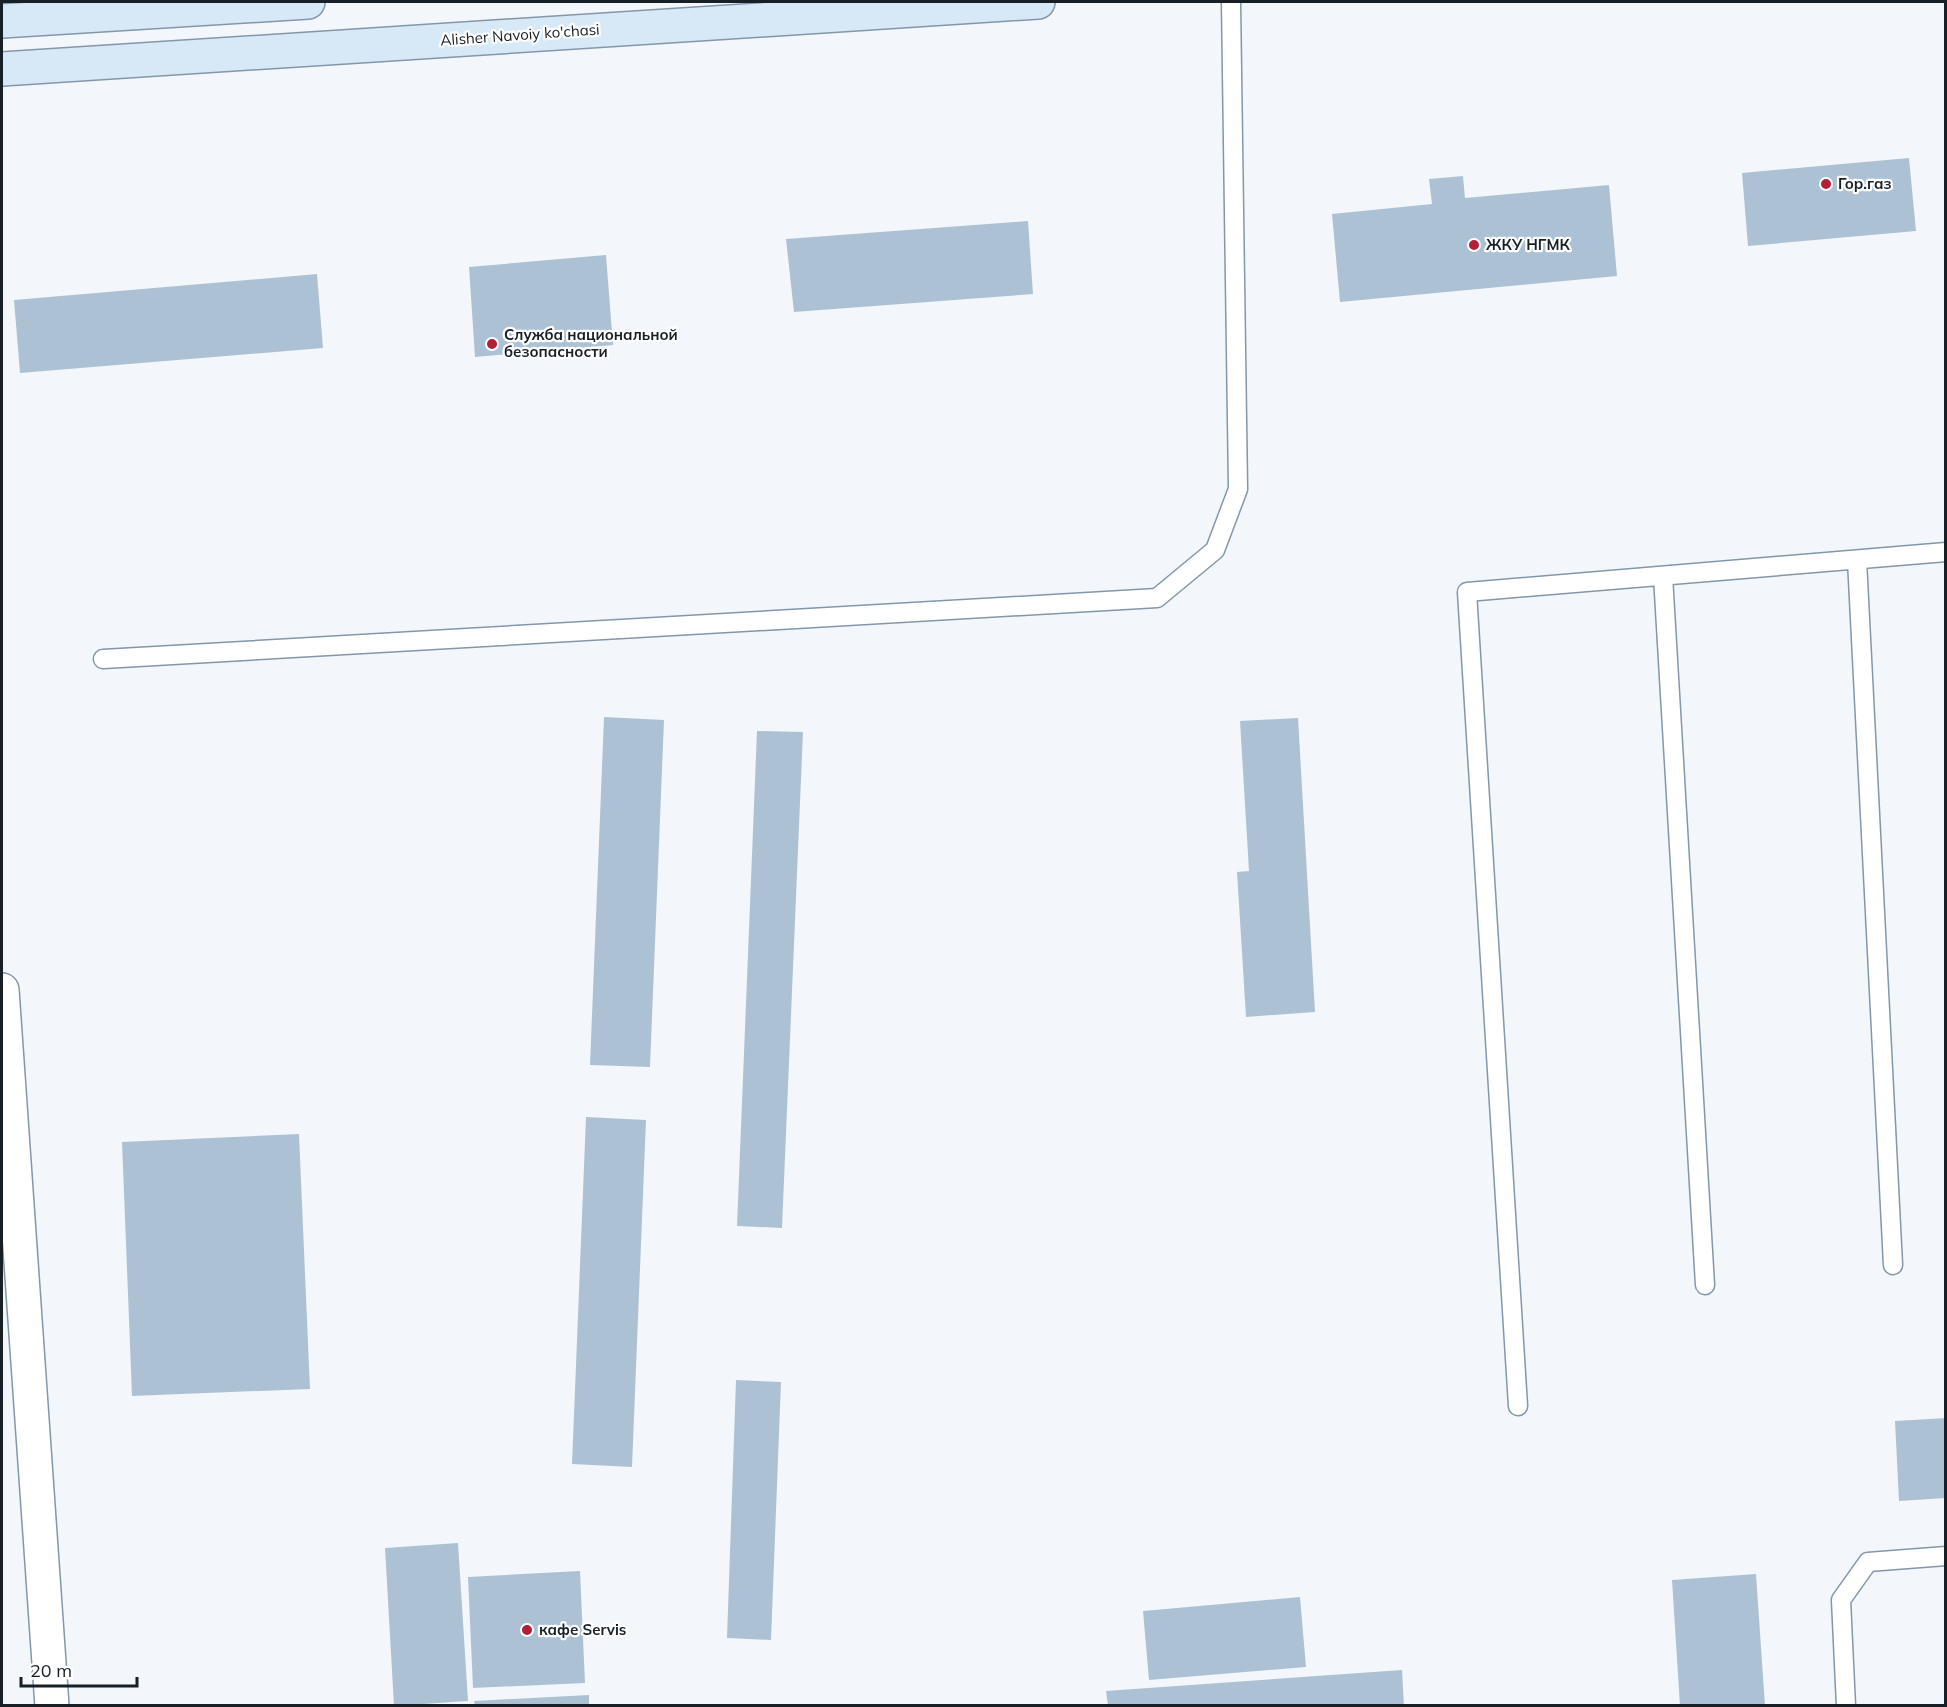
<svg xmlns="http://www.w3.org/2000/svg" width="1947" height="1707" font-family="Mulish,sans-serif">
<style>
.building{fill:#acc2d4}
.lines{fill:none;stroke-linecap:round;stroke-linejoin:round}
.lane-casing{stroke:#8297a9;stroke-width:21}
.street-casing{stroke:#8297a9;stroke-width:36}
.secondary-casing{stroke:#8297a9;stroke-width:36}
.lane{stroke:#fff;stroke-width:18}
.street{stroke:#fff;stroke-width:33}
.secondary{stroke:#d7e9f7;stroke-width:33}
.poi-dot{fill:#b21f36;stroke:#fff;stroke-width:2}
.labels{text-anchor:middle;stroke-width:4.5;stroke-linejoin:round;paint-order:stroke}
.street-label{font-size:15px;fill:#172026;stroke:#fff}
.poi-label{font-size:15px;font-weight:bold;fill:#172026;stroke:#fff;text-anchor:start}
</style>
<rect width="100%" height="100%" fill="#f3f7fb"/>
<!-- building -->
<path class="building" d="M1909 158 1916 231 1748 246 1742 173Z
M1463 176 1465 198 1609 185 1617 276 1340 302 1332 214 1432 204 1429 179Z
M1028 221 1033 294 794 312 786 239Z
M606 255 613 345 475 357 469 267Z
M317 274 323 348 20 373 14 300Z
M604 717 664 720 650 1067 590 1065Z
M1298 718 1315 1012 1246 1017 1237 872 1249 871 1240 721Z
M757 731 803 732 782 1228 737 1226Z
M586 1117 646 1120 632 1467 572 1464Z
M299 1134 310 1389 132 1396 122 1142Z
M736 1380 781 1382 771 1640 727 1638Z
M1946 1418V1498L1899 1501 1895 1421Z
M458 1543 468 1701 394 1706 385 1548Z
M580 1571 585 1683 473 1688 468 1577Z
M1756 1574 1765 1706H1680L1672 1580Z
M1300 1597 1306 1667 1149 1680 1143 1611Z
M1402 1670 1404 1706H1108L1106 1691Z
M589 1695V1706H475L474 1701Z"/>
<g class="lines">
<!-- lane casing -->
<g class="lane-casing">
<path id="lane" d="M1857 560 1893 1265
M1663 576 1705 1285
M103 659 1157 598 1215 550 1238 489 1231 2
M1518 1406 1467 592 1946 552
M1846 1706 1841 1600 1868 1562 1946 1556"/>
</g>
<!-- street casing -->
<g class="street-casing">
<path id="street" d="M2 990 52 1706"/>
</g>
<!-- secondary casing -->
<g class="secondary-casing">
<path id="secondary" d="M2 21 308 2
M2 69 1038 2"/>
</g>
<!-- lane -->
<use href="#lane" class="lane"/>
<!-- street -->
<use href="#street" class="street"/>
<!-- secondary -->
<use href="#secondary" class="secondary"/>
</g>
<!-- markers -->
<g class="poi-dot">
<circle cx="1826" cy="184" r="6"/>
<circle cx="1474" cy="245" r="6"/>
<circle cx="492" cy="344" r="6"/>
<circle cx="527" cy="1630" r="6"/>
</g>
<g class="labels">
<!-- street labels -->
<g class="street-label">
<text transform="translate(520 35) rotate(-4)" y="5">Alisher Navoiy ko'chasi</text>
</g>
<!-- poi labels -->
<g class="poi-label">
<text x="1838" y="189">Гор.газ</text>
<text x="1486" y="250">ЖКУ НГМК</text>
<text x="504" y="340">Служба национальной<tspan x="504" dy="17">безопасности</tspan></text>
<text x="539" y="1635">кафе Servis</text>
</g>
</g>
<!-- border -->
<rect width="1947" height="1707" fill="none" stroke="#172026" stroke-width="6"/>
<!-- scale -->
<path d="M21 1677v9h116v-9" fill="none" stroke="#172026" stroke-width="3"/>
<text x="30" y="1677" font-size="18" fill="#172026" stroke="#ffffff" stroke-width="4.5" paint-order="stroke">20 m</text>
</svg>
